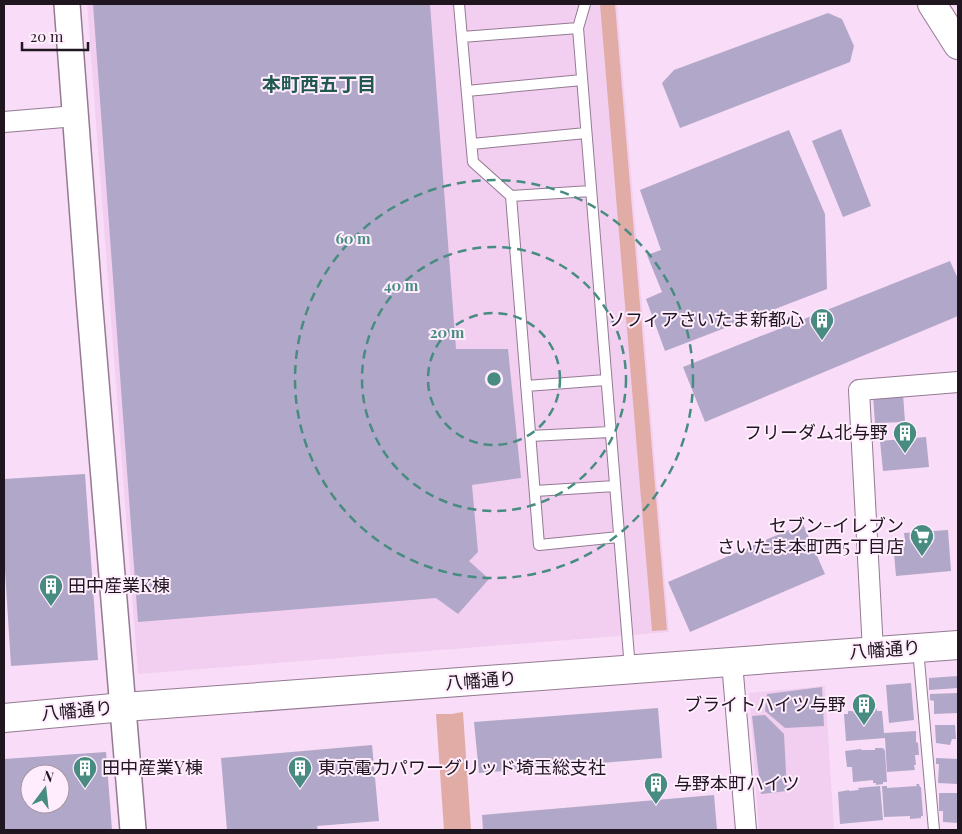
<svg xmlns="http://www.w3.org/2000/svg" width="962" height="834" font-family="'Playfair Display','Noto Sans JP',serif">
<style>
.built{fill:#f2cff0}
.green{fill:#e2aca6}
.building{fill:#b1a7c8;fill-rule:evenodd}
.lines{fill:none;stroke-linecap:round;stroke-linejoin:round}
.service-casing{stroke:#947a93;stroke-width:12}
.minor-casing{stroke:#947a93;stroke-width:22}
.tertiary-casing{stroke:#947a93;stroke-width:28}
.secondary-casing{stroke:#947a93;stroke-width:30}
.service{stroke:#fff;stroke-width:10}
.minor{stroke:#fff;stroke-width:20}
.tertiary{stroke:#fff;stroke-width:25}
.secondary{stroke:#fff;stroke-width:28}
.ring{fill:none;stroke:#488c81;stroke-width:2.5;stroke-dasharray:9 6}
.labels{text-anchor:middle;stroke-width:4;stroke-linejoin:round;paint-order:stroke}
.poi-label{font-size:18px;fill:#201620;stroke:#ffedfe;text-anchor:end}
.street-label{font-size:18px;fill:#201620;stroke:#ffedfe}
.neighbourhood-label{font-size:19px;font-weight:bold;fill:#215951;stroke:#ffedfe}
.centre{fill:#488c81;stroke:#ffedfe;stroke-width:2.5}
.ring-label{font-size:15px;text-anchor:middle;font-weight:bold;fill:#488c81;stroke:#ffedfe;stroke-width:4;stroke-linejoin:round;paint-order:stroke}
</style>
<rect width="100%" height="100%" fill="#f9dcf7"/>
<!-- built -->
<path class="built" d="M87 4H623L617 5 669 632 138 674Z
M825 686 834 830H759L749 693Z"/>
<!-- green -->
<path class="green" d="M600 4H615L667 630 652 631Z
M463 712 471 830H444L436 714H451Z"/>
<!-- building -->
<path class="building" d="M93 4H430L456 349H508L521 478 472 485 478 552 469 561 489 579 458 614 436 598 138 622Z
M828 13 842 19 854 46 850 62 680 128 662 83 674 70Z
M841 129 871 206 843 217 812 141Z
M789 130 825 214 827 289 665 351 646 299 662 292 647 255 661 250 640 190Z
M950 261 958 279V316L705 422 683 367Z
M903 394 905 422 875 423 873 396Z
M926 437 929 467 883 471 880 441Z
M85 474 98 660 11 666 4 554V479Z
M803 524 825 574 690 632 668 582Z
M948 530 951 571 896 576 893 542 905 541 904 533Z
M958 676V688L929 690V678Z
M911 683 914 720 889 723 886 685Z
M822 687 824 726 785 728 765 711 767 694Z
M958 693V713L934 714V701L930 700V694Z
M868 707 869 710 877 709V711H882L884 733 916 731V742L918 743 919 755H915L916 765H914L915 770 887 772 885 738 846 741 844 714H848V711H855V708Z
M658 708 662 758 479 773 474 722Z
M765 715 784 734 787 791 761 794 752 716Z
M935 725H955L956 739H952L950 745 936 743Z
M372 745 379 821 317 826 318 830H227L221 758Z
M875 748H883L885 751 887 782H883V784L876 785V783H873V780L853 782 852 767H847L845 751 861 749V750H875Z
M106 752 112 830H4V759ZM30 774H60V804H30Z
M936 758 958 759V784L938 783 939 764H936Z
M916 784H919L920 787H921L923 816H921V818L910 819V816L884 817 882 786H887V788L917 786Z
M880 786 883 820 840 824 838 792 849 790V791L859 790 858 788Z
M939 793H958V823L943 822V811H939Z
M714 795 717 830H483L482 815Z"/>
<g class="lines">
<!-- service casing -->
<g class="service-casing">
<path id="service" d="M459 4 473 162 511 196 591 191
M585 4 578 28 630 669
M462 37 578 28
M467 91 582 80
M472 144 586 133
M511 196 539 545 619 537
M526 386 606 380
M530 436 610 432
M535 491 615 486
M918 649 934 830"/>
</g>
<!-- minor casing -->
<g class="minor-casing">
<path id="minor" d="M4 122 76 116
M873 651 859 390 958 382
M732 662 746 830"/>
</g>
<!-- tertiary casing -->
<g class="tertiary-casing">
<path id="tertiary" d="M67 4 89 297 133 830"/>
</g>
<!-- secondary casing -->
<g class="secondary-casing">
<path id="secondary" d="M932 4 958 45
M4 718 124 707 958 645"/>
</g>
<!-- service -->
<use href="#service" class="service"/>
<!-- minor -->
<use href="#minor" class="minor"/>
<!-- tertiary -->
<use href="#tertiary" class="tertiary"/>
<!-- secondary -->
<use href="#secondary" class="secondary"/>
</g>
<!-- distance rings -->
<g class="ring">
<circle cx="494" cy="379" r="66"/>
<circle cx="494" cy="379" r="132"/>
<circle cx="494" cy="379" r="199"/>
</g>
<!-- icons -->
<defs>
<g id="building-pin" transform="scale(1.25)"><path d="M0 17L-7.5 6A9.5 9.5 0 1 1 7.5 6Z" fill="#488c81" stroke="#ffedfe"/><path d="M-4-6H4V6H1V3H-1V6H-4ZM-2.5-4.3h1.7v1.8h-1.7ZM.8-4.3h1.7v1.8H.8ZM-2.5-1h1.7V.8h-1.7ZM.8-1h1.7V.8H.8Z" fill="#fff"/></g>
<g id="supermarket-pin" transform="scale(1.25)"><path d="M0 17L-7.5 6A9.5 9.5 0 1 1 7.5 6Z" fill="#488c81" stroke="#ffedfe"/><path d="M-6-5.5h2.5l.6 2H6L4.5 2H-2.5L-4.4-4H-6ZM-1.5 3.2a1.3 1.3 0 1 0 .1 0ZM3 3.2a1.3 1.3 0 1 0 .1 0Z" fill="#fff"/></g>
</defs>
<g fill-rule="evenodd">
<use href="#building-pin" x="822" y="320"/>
<use href="#building-pin" x="905" y="433"/>
<use href="#supermarket-pin" x="922" y="536"/>
<use href="#building-pin" x="51" y="586"/>
<use href="#building-pin" x="864" y="705"/>
<use href="#building-pin" x="85" y="768"/>
<use href="#building-pin" x="300" y="768"/>
<use href="#building-pin" x="656" y="784"/>
</g>
<g class="labels">
<!-- poi labels -->
<g class="poi-label">
<text x="804" y="326">ソフィアさいたま新都心</text>
<text x="888" y="439">フリーダム北与野</text>
<text x="904" y="532">セブン-イレブン<tspan x="904" dy="21">さいたま本町西5丁目店</tspan></text>
<text x="68" y="592" text-anchor="start">田中産業K棟</text>
<text x="846" y="711">ブライトハイツ与野</text>
<text x="102" y="774" text-anchor="start">田中産業Y棟</text>
<text x="318" y="774" text-anchor="start">東京電力パワーグリッド埼玉総支社</text>
<text x="674" y="790" text-anchor="start">与野本町ハイツ</text>
</g>
<!-- street labels -->
<g class="street-label">
<text transform="translate(885 650) rotate(-4)" y="6">八幡通り</text>
<text transform="translate(481 681) rotate(-4)" y="6">八幡通り</text>
<text transform="translate(77 711) rotate(-5)" y="6">八幡通り</text>
</g>
<!-- neighbourhood labels -->
<g class="neighbourhood-label">
<text x="319" y="91">本町西五丁目</text>
</g>
</g>
<circle cx="494" cy="379" r="8" class="centre"/>
<g class="ring-label">
<text x="353" y="244">60 m</text>
<text x="401" y="291">40 m</text>
<text x="447" y="338">20 m</text>
</g>
<!-- border -->
<rect width="962" height="834" fill="none" stroke="#201620" stroke-width="10"/>
<!-- north arrow -->
<g transform="translate(45 789) rotate(15)"><circle r="24" fill="#ffedfe" stroke="#a697a5"/>
<path d="M0-4L9 19L0 12L-9 19Z" fill="#488c81"/>
<text y="-8" font-size="14" font-weight="bold" text-anchor="middle" fill="#201620">N</text>
</g>
<!-- scale -->
<path d="M22 42v8h66v-8" fill="none" stroke="#201620" stroke-width="2.5"/>
<text x="30" y="42" font-size="15" fill="#201620" stroke="#ffedfe" stroke-width="4" paint-order="stroke">20 m</text>
</svg>
